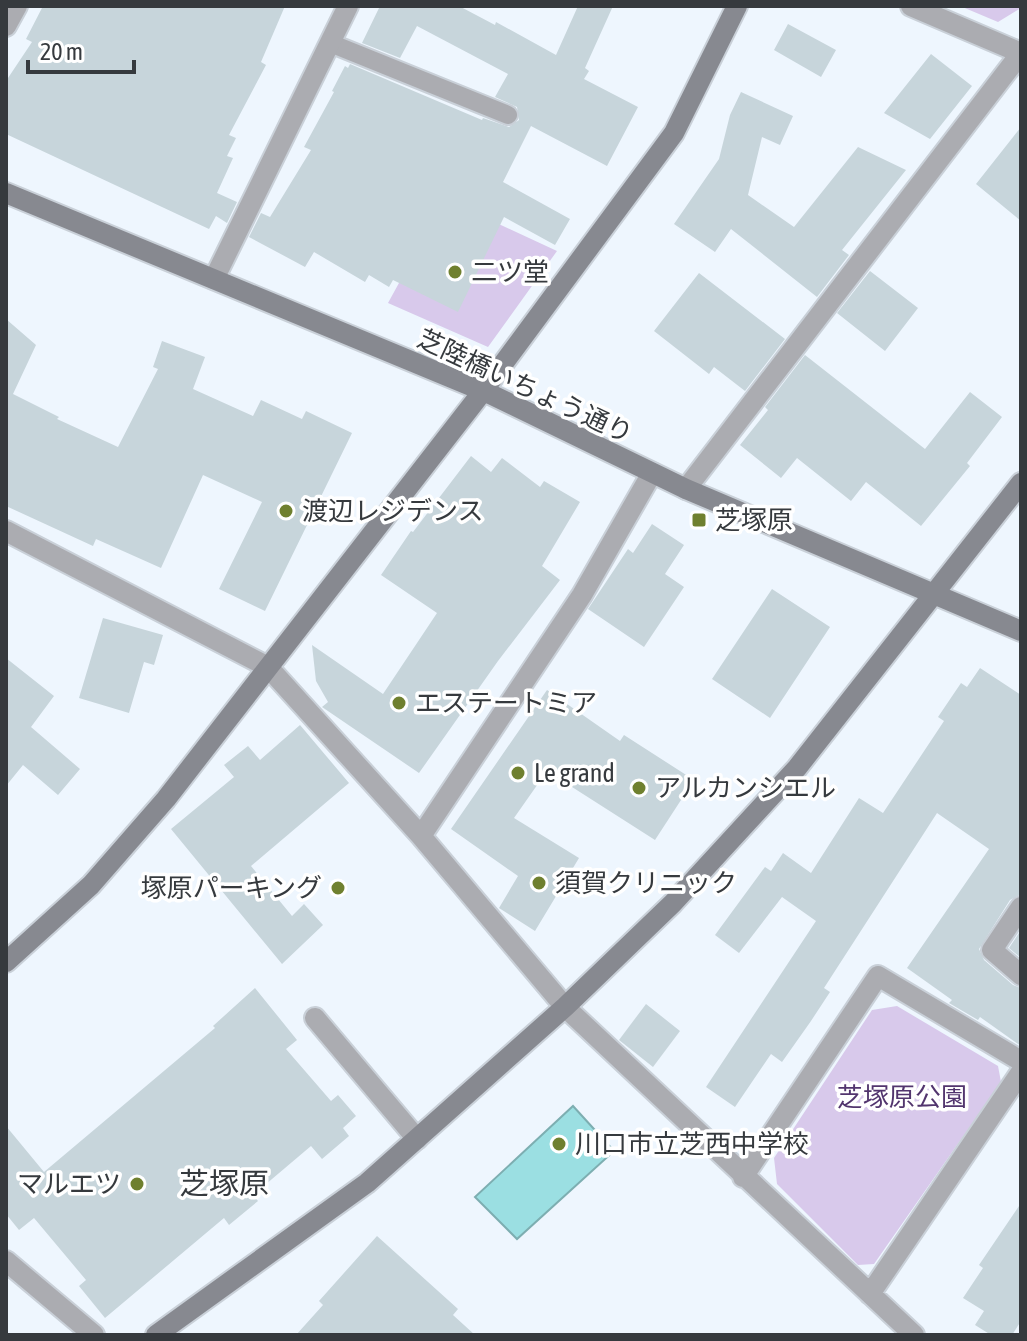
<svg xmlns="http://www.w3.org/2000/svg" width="1027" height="1341" font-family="'Asap Condensed','Noto Sans JP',sans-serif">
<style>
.green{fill:#d8c9eb}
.water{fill:#9bdfe2;stroke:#7daeb1;stroke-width:2}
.building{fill:#c7d5db}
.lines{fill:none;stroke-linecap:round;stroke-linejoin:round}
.lane-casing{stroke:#c9d0d8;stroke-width:22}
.street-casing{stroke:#c9d0d8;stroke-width:24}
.secondary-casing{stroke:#c9d0d8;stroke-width:24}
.lane{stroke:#abacb1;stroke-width:18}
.street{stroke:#abacb1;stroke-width:20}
.secondary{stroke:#878990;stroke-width:20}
.poi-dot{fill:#6f802f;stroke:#fff;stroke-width:3}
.labels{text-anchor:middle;stroke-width:7;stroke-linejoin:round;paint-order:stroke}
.poi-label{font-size:26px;fill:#363a3e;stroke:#fff;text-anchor:start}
.street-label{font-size:26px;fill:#363a3e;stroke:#fff}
.park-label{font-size:26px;fill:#52356e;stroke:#fff}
.quarter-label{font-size:30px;fill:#363a3e;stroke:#fff}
</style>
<rect width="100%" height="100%" fill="#eef6fe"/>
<!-- green -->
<path class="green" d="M960 6H1021V8L998 22Z
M445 199 557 251 488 347 388 303Z
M897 1006 998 1066 1001 1082 874 1264 858 1265 777 1184 774 1158 872 1010Z"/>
<!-- water -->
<path class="water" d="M573 1106 614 1151 517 1239 475 1197Z"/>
<!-- building -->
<path class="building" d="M43 6H285L261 62 266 65 229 135 236 138 227 156 233 158 217 193 237 202 227 223 216 216 209 229 6 134V81L32 42 26 39Z
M380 6H459L495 25 496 22 556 55 578 6H613L585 68 589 71 584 79 638 107 607 166 531 126 503 182 570 219 555 245 504 217 458 312 393 280 389 287 369 275 365 282 314 252 305 267 249 237 261 213 270 217 311 150 304 147 334 92 332 91 345 66 348 68 350 64 482 120 483 118 509 127 519 120 517 107 495 97 508 74 417 26 400 58 362 43Z
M788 24 836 50 821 77 774 50Z
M931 54 972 86 930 139 884 113Z
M741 92 793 116 780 145 762 137 748 195 794 227 858 147 906 170 842 250 849 255 817 297 731 229 715 252 674 224 719 159 730 115Z
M1021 127V221L976 184Z
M870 271 918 308 885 351 837 313Z
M699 273 785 339 745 391 714 367 709 374 654 331Z
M6 319 36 345 13 394 59 417 57 419 118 447 158 369 153 367 162 341 205 357 193 389 253 416 261 400 302 419 306 411 352 433 265 611 219 589 262 502 203 475 161 568 96 539 93 546 6 506Z
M805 355 925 449 970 392 1002 417 967 463 970 466 921 526 866 482 851 501 797 458 781 478 740 445 768 410 765 407Z
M471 456 491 472 502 458 540 487 544 481 580 502 542 566 560 580 498 661 419 773 322 707 328 702 316 681 312 645 383 694 437 613 381 575 411 531 413 532Z
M652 524 684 545 665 574 684 587 644 647 588 609 628 549 633 553Z
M772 589 830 627 770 718 712 679Z
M103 618 163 635 154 665 144 662 129 713 79 698Z
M6 658 54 696 31 727 80 769 58 795 23 765 6 786Z
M980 668 1021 695V894L1010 900 979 949 984 960 1013 985 1021 988V1046L980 1017 978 1020 949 1003 952 1000 907 968 989 849 937 813 824 988 830 992 811 1021 782 1062 771 1054 735 1107 706 1087 816 921 782 897 739 953 715 935 765 867 771 871 783 853 811 873 859 798 883 813 944 721 938 717 961 683 967 687Z
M547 690 620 741 624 735 694 780 655 840 547 771 514 818 579 858 535 931 499 908 518 876 451 829Z
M300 725 349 783 251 866 292 916 304 904 323 925 282 964 171 829 234 777 224 765 248 746 260 760Z
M1021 930V958L1009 948Z
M255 988 297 1040 286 1049 331 1101 338 1095 356 1116 343 1128 349 1136 322 1159 311 1146 253 1195 258 1201 229 1225 224 1218 105 1318 79 1286 86 1280 34 1218 19 1230 6 1214V1126L44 1172 215 1028 213 1026Z
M646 1004 680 1031 653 1067 619 1040Z
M1021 1203V1321L1012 1335H991L975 1325 984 1311 963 1298 983 1268 979 1265Z
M377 1236 458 1309 453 1315 475 1335H296L323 1305 319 1301Z"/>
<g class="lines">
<!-- lane casing -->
<g class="lane-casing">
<path id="lane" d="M330 43 508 115"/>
</g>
<!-- street casing -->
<g class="street-casing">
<path id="street" d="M911 6 1021 53
M6 26 17 6
M214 279 348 6
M686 489 1021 53
M6 531 268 667 421 836 565 1007 914 1335
M421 836 582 595 652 473
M1021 907 992 950 1021 975
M315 1018 417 1139
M743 1177 878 976 1021 1061
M6 1261 94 1335
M870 1294 1021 1072"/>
</g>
<!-- secondary casing -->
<g class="secondary-casing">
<path id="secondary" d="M6 193 488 393 686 489 1021 631
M6 962 91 885 166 799 483 391 674 133 737 6
M156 1335 367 1183 565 1007 673 903 797 768 1021 483"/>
</g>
<!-- lane -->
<use href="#lane" class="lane"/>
<!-- street -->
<use href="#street" class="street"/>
<!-- secondary -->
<use href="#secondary" class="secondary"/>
</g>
<!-- markers -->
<g class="poi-dot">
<circle cx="455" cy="272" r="8"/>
<circle cx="286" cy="511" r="8"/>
<rect x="691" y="512" width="16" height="16" rx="4"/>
<circle cx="399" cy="703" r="8"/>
<circle cx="518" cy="773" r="8"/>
<circle cx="639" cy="788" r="8"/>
<circle cx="539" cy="883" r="8"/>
<circle cx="338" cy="888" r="8"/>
<circle cx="559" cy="1144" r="8"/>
<circle cx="137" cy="1184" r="8"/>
</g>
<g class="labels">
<!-- poi labels -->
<g class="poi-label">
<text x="471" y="281">二ツ堂</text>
<text x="302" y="520">渡辺レジデンス</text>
<text x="715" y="529">芝塚原</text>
<text x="415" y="712">エステートミア</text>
<text x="534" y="782">Le grand</text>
<text x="655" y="797">アルカンシエル</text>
<text x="555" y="892">須賀クリニック</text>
<text x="322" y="897" text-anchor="end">塚原パーキング</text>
<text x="575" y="1153">川口市立芝西中学校</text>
<text x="121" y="1193" text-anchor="end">マルエツ</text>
</g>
<!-- street labels -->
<g class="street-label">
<text transform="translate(525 386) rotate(25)" y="9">芝陸橋いちょう通り</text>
</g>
<!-- park labels -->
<g class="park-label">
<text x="902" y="1106">芝塚原公園</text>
</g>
<!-- quarter labels -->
<g class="quarter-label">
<text x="224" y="1194">芝塚原</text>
</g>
</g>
<!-- border -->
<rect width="1027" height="1341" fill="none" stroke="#363a3e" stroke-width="16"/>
<!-- scale -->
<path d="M28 60v12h106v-12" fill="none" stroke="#363a3e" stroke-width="4"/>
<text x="40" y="60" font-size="24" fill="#363a3e" stroke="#ffffff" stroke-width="6" paint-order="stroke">20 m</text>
</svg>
